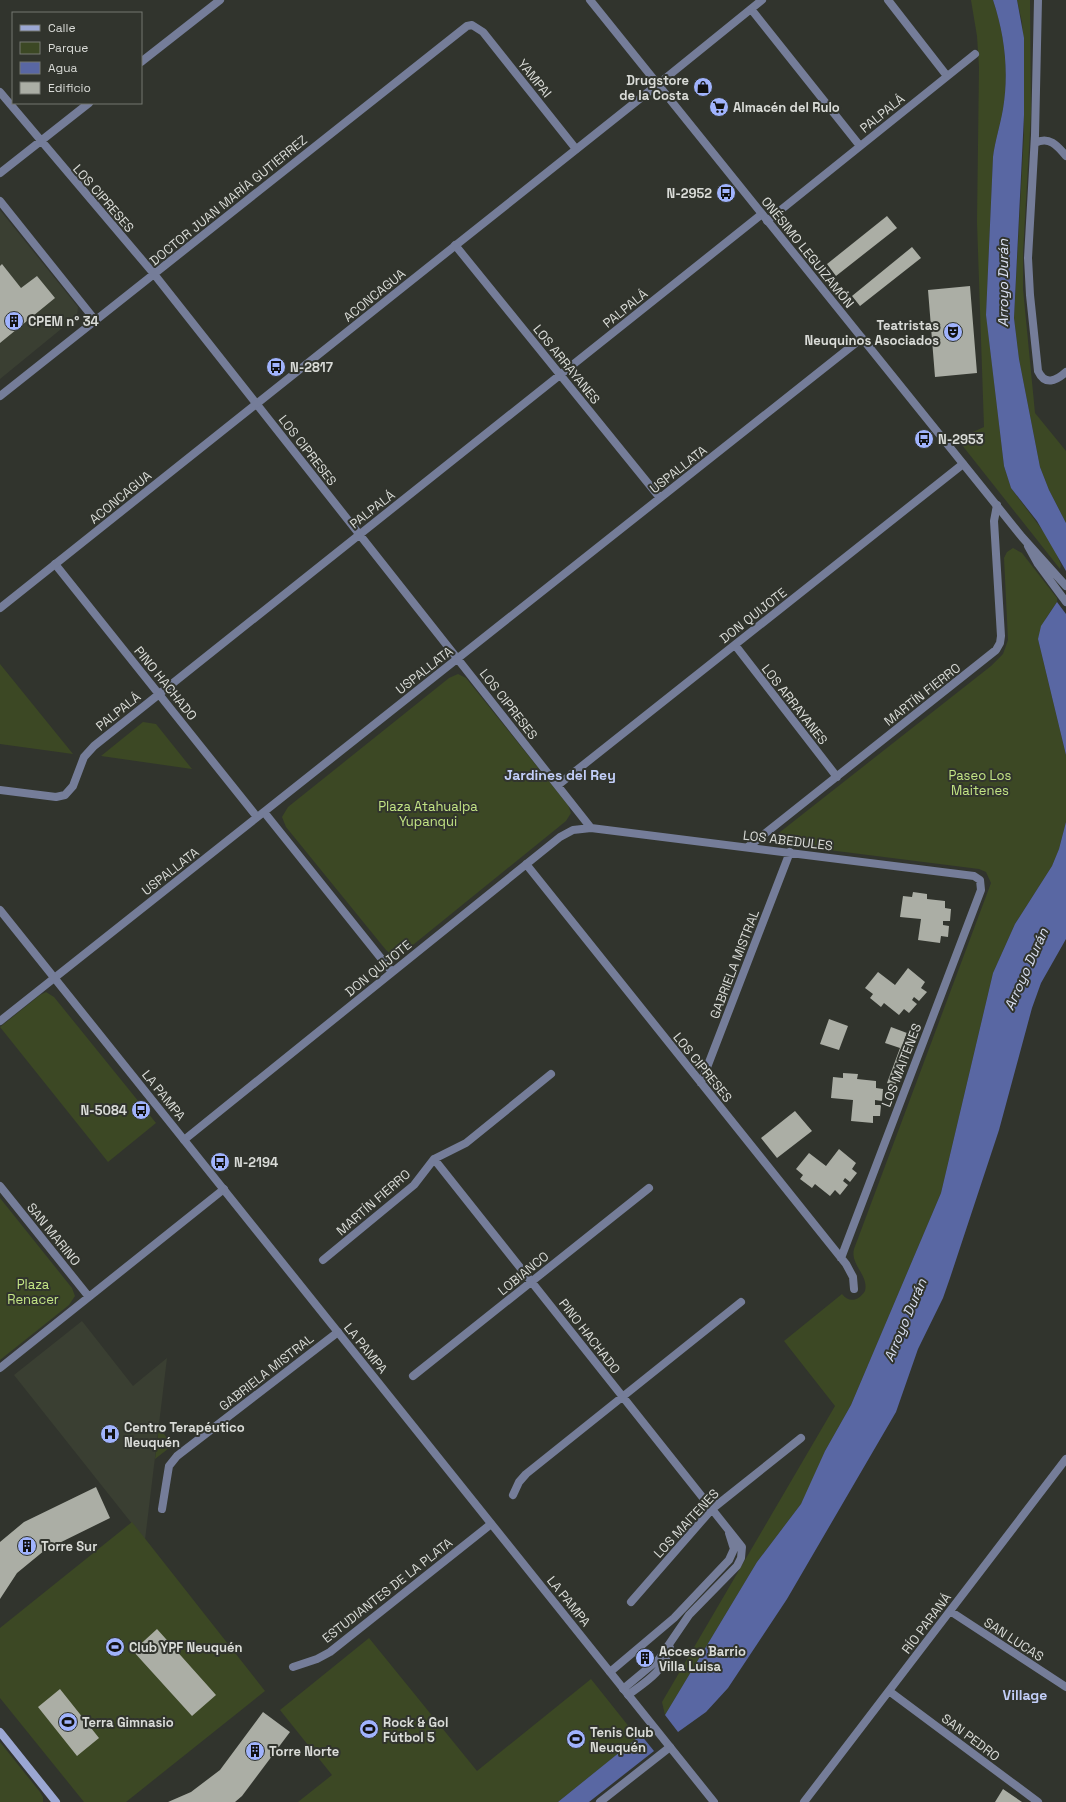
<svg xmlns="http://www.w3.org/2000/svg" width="1066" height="1802" font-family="'Space Grotesk',sans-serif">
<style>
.built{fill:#3a3f32}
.green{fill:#3c4824}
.water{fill:#5967a3}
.building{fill:#abaea5}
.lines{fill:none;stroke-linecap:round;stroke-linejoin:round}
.pedestrian{stroke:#757d99;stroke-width:8}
.minor{stroke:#757d99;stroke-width:8}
.tertiary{stroke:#757d99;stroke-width:8}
.secondary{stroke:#9ba7d3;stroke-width:8}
.labels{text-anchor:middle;stroke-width:4;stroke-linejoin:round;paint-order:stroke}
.street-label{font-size:13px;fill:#d9dbd7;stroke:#31342d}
.poi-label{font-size:13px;font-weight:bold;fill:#d9dbd7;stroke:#31342d;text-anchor:start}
.park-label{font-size:13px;fill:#c3e585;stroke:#31342d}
.water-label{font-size:14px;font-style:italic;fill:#dae0f2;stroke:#31342d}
.neighbourhood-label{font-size:14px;font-weight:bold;fill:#c2cef8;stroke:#31342d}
</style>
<rect width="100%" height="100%" fill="#31342d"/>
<!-- built -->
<path class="built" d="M0 210 78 307 77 316 0 379Z
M82 1321 133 1386 167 1358 145 1540 14 1375Z"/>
<!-- green -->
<path class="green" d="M971 0H993C1005 36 1009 71 1003 109 1000 126 995 141 993 157L986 314 1004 466 1011 488 1052 543 1061 565 1060 569 958 440 964 436 984 427 977 222 979 67 977 36Z
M1017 0H1030L1031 113 1023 253V289L1035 413 1066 451V523L1049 490 1040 467 1019 359 1014 318 1024 134V56L1022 22Z
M1013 548 1022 553 1057 598V602L1046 618 1038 639 1066 755V822L1059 849 1052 866 1015 924 993 973 941 1193 851 1405 825 1451 809 1488 801 1504 757 1562 665 1715 662 1702 835 1406 784 1341 842 1294C850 1304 859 1300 865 1291 869 1275 850 1265 854 1249L991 883 986 872 979 869 781 844 775 841V836L991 666 1003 654 1008 640 1004 558 1007 552Z
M0 664 73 754 0 744Z
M458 674 466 678 568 805 571 813 566 821 403 953 393 956 386 950 286 827 282 817 288 807 449 678Z
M143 722 156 724 192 769 101 756Z
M46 992 54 997 156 1123 108 1162 0 1027 40 995Z
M0 1198 72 1288 75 1296 69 1305 0 1360Z
M159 1428 173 1445 155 1459Z
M132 1522 265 1691 126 1802H84L0 1698V1628Z
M369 1638 477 1771 591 1679 638 1738 558 1802H298L332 1775 280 1710Z
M0 1742 40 1792 43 1797V1802H0Z"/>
<!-- water -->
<path class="water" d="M993 0H1017L1024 38V115L1014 318 1019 359 1040 467 1049 490 1066 523V571L1037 521 1011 488 1004 466 986 315 993 157C995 141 1000 126 1003 109 1009 72 1005 36 993 0Z
M1057 602 1066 614V755L1038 639 1041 626Z
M1066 822V939L1041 983 1032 1008 999 1130 950 1278 943 1298 918 1349 896 1412 787 1599 728 1688 706 1712 678 1732 665 1715 757 1562 801 1504 825 1451 851 1405 941 1193 993 973 1015 924 1052 866 1059 849Z
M641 1735 654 1751 589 1802H558Z"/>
<!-- building -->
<path class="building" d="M887 216 897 228 836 276 827 264Z
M912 247 921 258 860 306 852 296Z
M2 264 21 288 37 276 55 298 0 343V266Z
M970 286 977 373 935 377 928 290Z
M913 892 927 894V899L945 901V908L951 909 950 921H943V925L949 926 948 937 941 936 940 943 918 940 921 919 900 917 903 896 912 897Z
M908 968 925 982 921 988 927 992 919 1001 914 997 912 1000 917 1004 909 1013 904 1009 899 1015 884 1003 881 1007 870 998 873 994 865 988 878 972 895 985Z
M829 1019 848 1026 839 1050 820 1044Z
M891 1027 907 1033 904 1040 911 1043 895 1086 887 1083 900 1048 885 1043Z
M843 1073 858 1074 857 1079 876 1081V1088L883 1089 882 1101 875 1100V1105H881L880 1116H873V1123L851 1121 853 1100 831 1098 833 1077 843 1078Z
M795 1111 812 1131 777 1158 761 1138Z
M839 1149 856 1163 852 1169 857 1173 850 1182 845 1178 843 1181 848 1185 840 1195 835 1190 830 1196 815 1184 812 1188 800 1179 803 1175 796 1169 809 1153 826 1166Z
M96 1487 110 1518 45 1550 17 1573 0 1599V1542L24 1522Z
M157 1629 216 1695 192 1716 133 1651Z
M645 1648 654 1659 644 1667 635 1656Z
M60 1689 99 1738 77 1756 38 1707Z
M263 1712 290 1732 242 1796 235 1802H168L191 1792 220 1770Z
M1003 1789 1022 1802H995Z"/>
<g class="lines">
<!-- pedestrian -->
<path class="pedestrian" d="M0 201 95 320
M600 1802 670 1747"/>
<!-- minor -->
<path class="minor" d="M888 0 947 76
M1038 0 1035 135 1028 258 1030 295 1038 371C1045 386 1056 381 1066 372
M751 9 860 146
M141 62 220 0
M657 85 762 0
M0 92 154 274 591 828
M1035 143C1049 136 1057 145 1066 156
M0 173 89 103
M767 221 975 54
M455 245 660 498
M0 396 467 26 472 25 483 32 576 149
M55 564 257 817
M735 645 837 777
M558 785 963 464
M0 790 56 797 65 795 73 786 84 757 94 746 762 214
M264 812 392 972
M748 847 996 650 1000 643 1001 636 994 521 997 505
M526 864 846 1264 853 1277 854 1289
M0 1021 862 338
M701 1083 790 852
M184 1140 560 837 573 830 591 828 974 876 980 880 981 890 841 1258
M434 1159 742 1547 741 1558 737 1566 689 1615 659 1659 623 1689
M0 1186 89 1297
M323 1260 414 1185 434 1159 466 1143 551 1074
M0 1368 224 1189
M413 1376 649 1188
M513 1495 519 1482 526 1474 741 1302
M162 1509 168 1472 169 1466 177 1456 338 1332
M631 1602 712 1509 801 1438
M950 1611 1066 1687
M293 1667 317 1659 330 1652 491 1524
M610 1672 674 1618 729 1560 734 1549 729 1533
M889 1691 1038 1802
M628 1695C647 1681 663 1672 670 1648
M804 1802 1066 1459"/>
<!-- tertiary -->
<path class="tertiary" d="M590 0 1022 537 1066 586
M1028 546 1038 564 1066 602
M0 608 657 85
M0 910 714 1802"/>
<!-- secondary -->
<path class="secondary" d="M0 1732 56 1802"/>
</g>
<!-- icons -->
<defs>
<g id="shop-disc" transform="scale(1)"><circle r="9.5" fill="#a0b3fd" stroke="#31342d"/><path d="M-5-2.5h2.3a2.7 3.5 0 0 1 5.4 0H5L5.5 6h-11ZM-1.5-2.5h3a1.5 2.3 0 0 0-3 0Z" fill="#111"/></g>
<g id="supermarket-disc" transform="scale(1)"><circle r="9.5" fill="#a0b3fd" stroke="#31342d"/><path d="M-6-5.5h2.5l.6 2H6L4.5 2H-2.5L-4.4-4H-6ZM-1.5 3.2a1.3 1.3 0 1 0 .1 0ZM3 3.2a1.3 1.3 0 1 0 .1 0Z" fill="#111"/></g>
<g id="bus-disc" transform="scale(1)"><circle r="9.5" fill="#a0b3fd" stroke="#31342d"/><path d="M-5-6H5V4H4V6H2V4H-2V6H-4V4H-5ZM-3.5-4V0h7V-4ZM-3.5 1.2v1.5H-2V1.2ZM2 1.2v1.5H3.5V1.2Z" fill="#111"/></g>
<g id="building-disc" transform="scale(1)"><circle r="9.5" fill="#a0b3fd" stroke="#31342d"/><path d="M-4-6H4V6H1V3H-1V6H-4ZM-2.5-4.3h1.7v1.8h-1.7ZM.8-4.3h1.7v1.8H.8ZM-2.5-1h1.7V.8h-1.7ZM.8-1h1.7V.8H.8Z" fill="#111"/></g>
<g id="theatre-disc" transform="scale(1)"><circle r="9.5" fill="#a0b3fd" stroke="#31342d"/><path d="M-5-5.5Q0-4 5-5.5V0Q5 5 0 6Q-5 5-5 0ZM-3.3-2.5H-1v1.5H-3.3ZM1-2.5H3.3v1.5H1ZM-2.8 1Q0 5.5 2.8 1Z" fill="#111"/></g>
<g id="hospital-disc" transform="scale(1)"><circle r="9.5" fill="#a0b3fd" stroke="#31342d"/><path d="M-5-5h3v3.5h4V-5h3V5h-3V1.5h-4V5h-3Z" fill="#111"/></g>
<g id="stadium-disc" transform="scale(1)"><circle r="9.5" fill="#a0b3fd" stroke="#31342d"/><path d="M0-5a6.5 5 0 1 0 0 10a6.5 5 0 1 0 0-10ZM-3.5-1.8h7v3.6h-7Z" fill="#111"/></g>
</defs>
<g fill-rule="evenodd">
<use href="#shop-disc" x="703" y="87"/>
<use href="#supermarket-disc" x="719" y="107"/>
<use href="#bus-disc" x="726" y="193"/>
<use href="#building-disc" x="14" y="321"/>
<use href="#theatre-disc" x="953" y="332"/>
<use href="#bus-disc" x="276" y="367"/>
<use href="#bus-disc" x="924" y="439"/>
<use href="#bus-disc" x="141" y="1110"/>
<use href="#bus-disc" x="220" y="1162"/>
<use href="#hospital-disc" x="110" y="1434"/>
<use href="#building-disc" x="27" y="1546"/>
<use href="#stadium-disc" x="115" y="1647"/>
<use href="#building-disc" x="645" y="1658"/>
<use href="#stadium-disc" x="68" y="1722"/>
<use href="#stadium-disc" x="369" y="1729"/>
<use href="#stadium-disc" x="576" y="1739"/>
<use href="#building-disc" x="255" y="1751"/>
</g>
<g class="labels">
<!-- street labels -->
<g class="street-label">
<text transform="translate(535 78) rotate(51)" y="5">YAMPAI</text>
<text transform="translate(882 113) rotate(-39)" y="5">PALPALÁ</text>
<text transform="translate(104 198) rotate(49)" y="5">LOS CIPRESES</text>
<text transform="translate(228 200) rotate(-39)" y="5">DOCTOR JUAN MARÍA GUTIERREZ</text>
<text transform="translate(808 252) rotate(51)" y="5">ONÉSIMO LEGUIZAMÓN</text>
<text transform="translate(374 295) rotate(-39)" y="5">ACONCAGUA</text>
<text transform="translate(625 308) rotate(-39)" y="5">PALPALÁ</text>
<text transform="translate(567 364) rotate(51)" y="5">LOS ARRAYANES</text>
<text transform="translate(308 450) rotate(52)" y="5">LOS CIPRESES</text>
<text transform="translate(678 469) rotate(-38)" y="5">USPALLATA</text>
<text transform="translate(120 497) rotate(-39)" y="5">ACONCAGUA</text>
<text transform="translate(372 509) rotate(-38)" y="5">PALPALÁ</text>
<text transform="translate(753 615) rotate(-38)" y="5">DON QUIJOTE</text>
<text transform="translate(424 670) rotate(-38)" y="5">USPALLATA</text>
<text transform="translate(166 683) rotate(51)" y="5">PINO HACHADO</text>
<text transform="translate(922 694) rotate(-38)" y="5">MARTÍN FIERRO</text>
<text transform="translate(509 704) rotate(52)" y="5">LOS CIPRESES</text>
<text transform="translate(795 704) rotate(52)" y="5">LOS ARRAYANES</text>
<text transform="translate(118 711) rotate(-39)" y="5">PALPALÁ</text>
<text transform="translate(788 840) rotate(7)" y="5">LOS ABEDULES</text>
<text transform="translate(170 871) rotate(-38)" y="5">USPALLATA</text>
<text transform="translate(734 964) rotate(-69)" y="5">GABRIELA MISTRAL</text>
<text transform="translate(378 968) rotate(-39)" y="5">DON QUIJOTE</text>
<text transform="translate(901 1065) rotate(-69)" y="5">LOS MAITENES</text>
<text transform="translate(703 1067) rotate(51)" y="5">LOS CIPRESES</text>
<text transform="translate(164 1095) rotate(51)" y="5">LA PAMPA</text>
<text transform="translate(373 1202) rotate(-41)" y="5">MARTÍN FIERRO</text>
<text transform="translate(54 1234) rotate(51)" y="5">SAN MARINO</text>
<text transform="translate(523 1273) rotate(-39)" y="5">LOBIANCO</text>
<text transform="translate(590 1336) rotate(52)" y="5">PINO HACHADO</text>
<text transform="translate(366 1348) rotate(51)" y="5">LA PAMPA</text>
<text transform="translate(266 1372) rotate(-38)" y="5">GABRIELA MISTRAL</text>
<text transform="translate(686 1523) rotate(-47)" y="5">LOS MAITENES</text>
<text transform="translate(387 1590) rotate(-38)" y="5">ESTUDIANTES DE LA PLATA</text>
<text transform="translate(569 1601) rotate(51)" y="5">LA PAMPA</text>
<text transform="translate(926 1623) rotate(-53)" y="5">RÍO PARANÁ</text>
<text transform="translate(1014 1639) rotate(33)" y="5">SAN LUCAS</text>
<text transform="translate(971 1737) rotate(37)" y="5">SAN PEDRO</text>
</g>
<!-- poi labels -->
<g class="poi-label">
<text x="689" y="85" text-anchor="end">Drugstore<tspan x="689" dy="15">de la Costa</tspan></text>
<text x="733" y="112">Almacén del Rulo</text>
<text x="712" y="198" text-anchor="end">N-2952</text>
<text x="28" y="326">CPEM n° 34</text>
<text x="939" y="330" text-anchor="end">Teatristas<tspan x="939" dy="15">Neuquinos Asociados</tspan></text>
<text x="290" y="372">N-2817</text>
<text x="938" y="444">N-2953</text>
<text x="127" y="1115" text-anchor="end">N-5084</text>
<text x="234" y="1167">N-2194</text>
<text x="124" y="1432">Centro Terapéutico<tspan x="124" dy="15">Neuquén</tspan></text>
<text x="41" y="1551">Torre Sur</text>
<text x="129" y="1652">Club YPF Neuquén</text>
<text x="659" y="1656">Acceso Barrio<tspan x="659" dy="15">Villa Luisa</tspan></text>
<text x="82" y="1727">Terra Gimnasio</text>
<text x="383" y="1727">Rock &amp; Gol<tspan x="383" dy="15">Fútbol 5</tspan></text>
<text x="590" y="1737">Tenis Club<tspan x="590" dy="15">Neuquén</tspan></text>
<text x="269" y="1756">Torre Norte</text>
</g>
<!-- park labels -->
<g class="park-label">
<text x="980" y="780">Paseo Los<tspan x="980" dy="15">Maitenes</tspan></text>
<text x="428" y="811">Plaza Atahualpa<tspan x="428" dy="15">Yupanqui</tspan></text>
<text x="33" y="1289">Plaza<tspan x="33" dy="15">Renacer</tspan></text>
</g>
<!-- water labels -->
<g class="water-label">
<text transform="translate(1003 283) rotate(-90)" y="5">Arroyo Durán</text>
<text transform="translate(1026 969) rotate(-66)" y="5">Arroyo Durán</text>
<text transform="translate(905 1320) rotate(-67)" y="5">Arroyo Durán</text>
</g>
<!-- neighbourhood labels -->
<g class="neighbourhood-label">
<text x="560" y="780">Jardines del Rey</text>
<text x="1025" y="1700">Village</text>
</g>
</g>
<!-- legend -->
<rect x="12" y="12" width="130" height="92" fill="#31342d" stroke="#747771"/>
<rect x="20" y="25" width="20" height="6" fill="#9ba7d3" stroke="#747771"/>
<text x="48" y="32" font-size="12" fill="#d9dbd7">Calle</text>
<rect x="20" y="42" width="20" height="12" fill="#3c4824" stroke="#747771"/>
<text x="48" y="52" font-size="12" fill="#d9dbd7">Parque</text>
<rect x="20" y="62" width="20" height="12" fill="#5967a3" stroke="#747771"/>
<text x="48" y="72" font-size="12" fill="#d9dbd7">Agua</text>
<rect x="20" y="82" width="20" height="12" fill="#abaea5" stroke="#747771"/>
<text x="48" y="92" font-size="12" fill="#d9dbd7">Edificio</text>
</svg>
